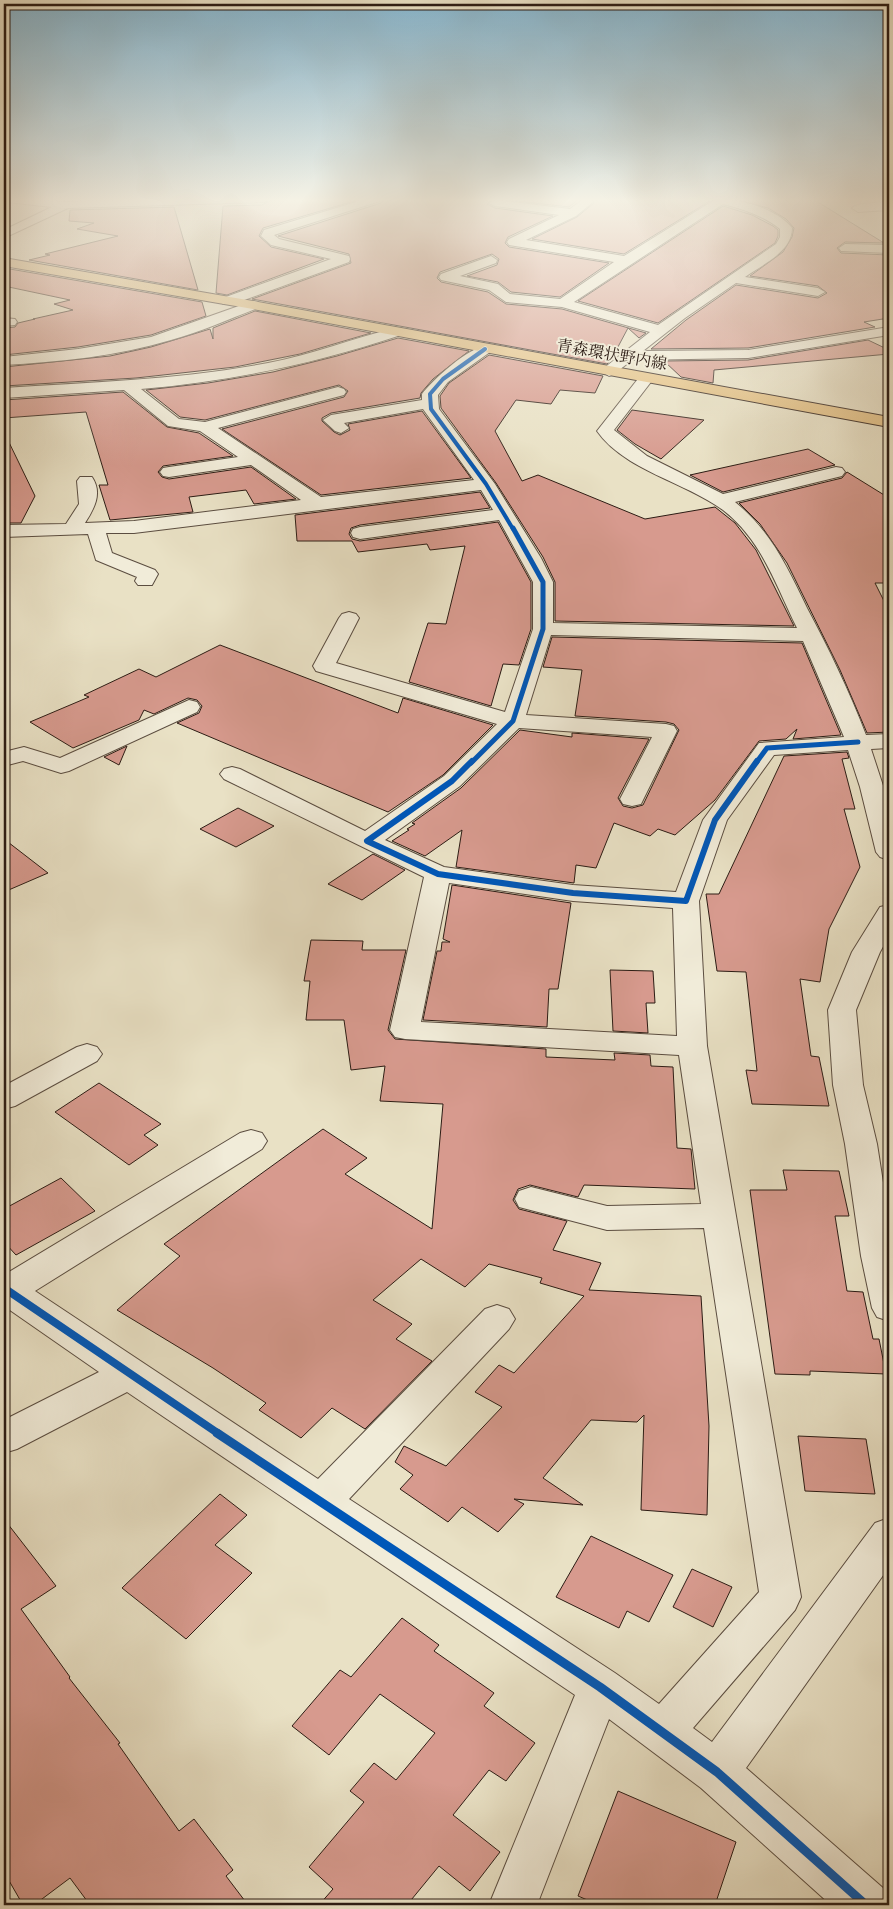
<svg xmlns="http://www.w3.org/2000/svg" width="893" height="1909" font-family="'EB Garamond','Noto Serif JP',serif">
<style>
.building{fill:#d79a8e;stroke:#2c1c14}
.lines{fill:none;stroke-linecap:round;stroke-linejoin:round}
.minor-casing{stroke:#5b4d40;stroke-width:2}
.major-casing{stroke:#2c1c14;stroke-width:2}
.minor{fill:#f1ecd9;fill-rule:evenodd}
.major{fill:#e4c082;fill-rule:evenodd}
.cycleway-far4-casing{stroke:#f1ecd9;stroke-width:5.5}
.cycleway-far3-casing{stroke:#f1ecd9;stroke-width:8}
.cycleway-far2-casing{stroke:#f1ecd9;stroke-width:9}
.cycleway-far1-casing{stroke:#f1ecd9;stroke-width:11}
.cycleway-casing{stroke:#f1ecd9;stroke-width:12}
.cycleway-far4{stroke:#0057b8;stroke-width:4}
.cycleway-far3{stroke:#0057b8;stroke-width:5}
.cycleway-far2{stroke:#0057b8;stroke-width:6}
.cycleway-far1{stroke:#0057b8;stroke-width:8}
.cycleway{stroke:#0057b8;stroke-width:9}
.labels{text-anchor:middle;stroke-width:4;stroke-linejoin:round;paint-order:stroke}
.far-street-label{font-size:16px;fill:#2c1c14;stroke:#f1ecd9}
</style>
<rect width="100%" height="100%" fill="#e9e1c5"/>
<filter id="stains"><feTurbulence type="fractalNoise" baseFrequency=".004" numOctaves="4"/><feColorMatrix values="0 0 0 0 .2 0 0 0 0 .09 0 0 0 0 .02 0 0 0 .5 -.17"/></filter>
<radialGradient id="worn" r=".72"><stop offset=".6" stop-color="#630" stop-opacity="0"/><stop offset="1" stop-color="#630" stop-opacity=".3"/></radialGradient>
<!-- building -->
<path class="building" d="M307 199H361L263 228 259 236 271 247 324 259 227 295 216 293 223 206 262 205 272 200Z
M384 199H494L487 204 495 208 553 216 508 237 505 243 509 247 609 263 560 297 511 292 498 282 467 276 497 265 499 259 492 254 440 272 437 278 441 282 488 292 506 304 562 309 646 333 639 338 628 328 611 360 607 364 252 299 351 263 349 254 278 236 381 203Z
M499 199H579L569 207Z
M593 199H713L624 254 532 239 577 217 594 203Z
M733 199H813L884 243 845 242 837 248 841 253 889 255V318L864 322 875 327 748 348 651 349 686 320 736 285 818 298 827 293 818 286 750 276 783 252 792 237 794 228 786 219 768 208Z
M723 206 752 215 773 226 778 230V236L775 243 658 323 578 301Z
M174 207 198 290 29 260 50 255 45 254 118 236 77 229 94 223 69 221 70 210Z
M4 268 202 302 206 316 151 335 78 347 4 355V328L15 327 18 323 35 319H33L73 310 54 304 70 300 4 286Z
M255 311 371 333 300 354 235 367 136 378 4 386V367L110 356 151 347 210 329 213 339V328Z
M398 338 469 351 433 379 421 393 420 398 331 413 322 418V421L334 432 340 435 350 430 348 424 422 411 471 478 321 495 222 429 344 397 348 391 339 385 205 420 180 417 146 390 208 383 273 372 337 356Z
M868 340 889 350V354L714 370 713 383 681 377 664 361 748 360Z
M489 355 603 376 595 393 560 390 551 404 516 400 495 431 522 481 538 475 645 519 715 507 735 523 756 550 794 626 555 621V582L543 557 496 483 441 408 440 396 449 383Z
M123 392 167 427 199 433 233 456 163 466 158 472 162 477 169 479 251 467 296 499 254 504 246 490 189 497 193 512 110 520 99 485H108L86 412 4 418V400Z
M632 410 704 420 661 459 635 444 617 430Z
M4 432 35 496 21 523H4Z
M808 449 835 465 723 492 690 475Z
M847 472 889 498V583H875L889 611V732L867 733 840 670 787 563 760 524 739 503 842 478Z
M480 492 490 508 360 525 351 528 349 534 352 539 360 541 498 522 531 582V629L519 665 503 664 491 706 409 682 428 623 446 624 465 546 430 550 427 544 358 552 352 541H297L295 515Z
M552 637 802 643 841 735 793 739 797 729 786 739 759 741 715 800 675 835 658 829 650 836 614 823 596 868 576 865 574 883 456 867 462 830 425 856 392 841 409 830 407 829 415 824 412 823 461 788 520 730 572 737V733L649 739 618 798 623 806 632 808 643 805 679 730 674 724 666 722 575 716 582 670 543 667Z
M220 645 398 713 403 698 493 725 443 775 388 812 177 723 199 713 202 706 197 700 188 698 154 714 144 710 139 720 73 748 30 722 89 697 84 695 139 669 156 677Z
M127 746 119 765 104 757Z
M847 752 849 758 842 759 855 809H844L860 867 829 929 820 982 800 979 811 1056 819 1057 829 1106 752 1104 746 1070 757 1071 746 972 717 971 706 894H719L784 756Z
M238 808 274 826 236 847 200 829Z
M4 839 48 873 4 892Z
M373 854 405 870 362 900 328 884Z
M452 885 571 903 558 989H549L547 1027 423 1020 437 951H441L442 942H450L443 939Z
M311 940 363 941 362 950H406L388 1030 395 1039 546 1049V1057L615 1060 614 1053 650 1055 651 1066 673 1067 677 1148 691 1149 695 1189 584 1185 578 1197 530 1185 518 1189 513 1200 519 1209 567 1221 553 1250 601 1263 589 1290 701 1296 709 1426 707 1515 641 1510 644 1415 637 1422 591 1420 543 1478 583 1505 514 1499 524 1504 498 1532 462 1507 448 1522 400 1489 413 1475 395 1462 404 1446 446 1466 502 1407 475 1392 499 1365 514 1373 584 1296 540 1283 542 1278 489 1264 465 1287 421 1259 373 1300 412 1324 396 1339 432 1361 365 1429 332 1408 301 1438 259 1410 266 1403 213 1368 117 1310 180 1256 164 1244 323 1129 367 1158 345 1174 432 1229 443 1104 380 1101 385 1066 351 1070 344 1020H306L310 981H304Z
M610 970 653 971 655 1003H646L648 1033 613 1031Z
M99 1083 161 1124 144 1135 158 1145 129 1165 55 1112Z
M783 1170 839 1171 849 1216H835L847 1291 863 1292 873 1339H879L886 1374 810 1371V1375L775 1374 750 1190H787Z
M61 1178 95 1211 16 1255 4 1242V1209Z
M798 1436 866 1439 875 1494 805 1491Z
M220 1494 247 1515 215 1545 252 1573 186 1639 122 1588Z
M4 1519 56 1586 21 1609 70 1677 69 1678 120 1743 118 1744 179 1831 194 1819 233 1870 226 1876 248 1905H90L70 1878 34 1905H23L4 1872Z
M591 1536 673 1575 649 1622 627 1611 619 1628 556 1597Z
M692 1569 732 1587 713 1627 673 1607Z
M402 1618 439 1645 434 1651 494 1693 484 1706 535 1743 506 1781 489 1770 453 1815 500 1852 470 1891 439 1866 407 1905H319L333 1889 309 1867 364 1802 350 1791 374 1763 396 1780 435 1733 380 1694 329 1755 292 1726 340 1670 351 1677Z
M618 1791 736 1842 715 1905H599L578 1896Z"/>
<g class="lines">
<!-- minor casing -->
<g class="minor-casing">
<path id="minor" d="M4 199 67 202 165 199H270L264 202 68 208 4 238V230L52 207 7 202H4Z
M366 199H382L380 201 274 235 279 239 349 256 350 259 349 262 233 304H223L221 301 223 298 331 259 271 245 261 236 264 230Z
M581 199H591L593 202 576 216 526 240 624 256 716 199C740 199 776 208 792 228 792 252 763 264 745 277L818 288 825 292 818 296 736 283 685 318 643 351 748 350 889 327V335L748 358 632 360 614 374 609 376 601 371 604 368 650 332 562 307 506 302 489 290 441 280 439 277 441 274 491 256 497 260 496 263 460 276 498 284 510 294 560 299 614 262 509 245 507 242 509 239 559 215 495 206 489 203 495 200 570 209 581 201ZM723 204C743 209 764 216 780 229V237L776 244 658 325 574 302Z
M881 202H889L888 210 858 212 852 208C858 202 873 204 881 202Z
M845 244 889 245V253L841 251 839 248Z
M253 301 258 302 260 305 258 308C229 319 201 332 171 340 118 356 59 362 4 365V357L78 349 151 337Z
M4 318 15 319 17 322 15 325 4 326Z
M396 328 401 329 403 332 401 335C314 364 232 381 141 389L179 419 205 422 338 387 344 389 346 392 344 395 218 428 321 497 474 480 423 409 344 423 349 428 341 433 335 431 323 420 331 415 422 400V394C432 380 474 342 490 346L492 349 490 352 448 382 438 395 439 409 495 484 541 558 553 582V623L797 628C776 586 762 540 723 510 685 482 624 470 597 431L641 375H651L654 378 614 430 647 456 723 494 836 467 842 468 845 472 842 476 735 502C771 531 787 567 807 608 829 649 849 691 866 735L889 734V748L871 749 889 804V860L880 857 876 852 860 787 848 750 774 755 727 820 699 901 707 1046 801 1597 795 1610 693 1728 712 1742 875 1523 889 1518V1567L746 1768 883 1888 889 1905H831L701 1788 609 1719 537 1905H489L575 1695 127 1392 17 1449 4 1453V1420L99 1372 4 1306V1275L240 1133 251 1130 262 1133 267 1141 262 1149 35 1291 318 1479 485 1309 497 1305 509 1309 515 1319 509 1329 349 1499 615 1673 659 1704 759 1592 704 1228 607 1230 519 1207 515 1199 519 1191 531 1187 607 1206 701 1204 679 1055 405 1039 395 1037 390 1030 424 877 224 779 220 774 224 769 232 767 240 769 365 831 444 776 497 724 316 671 313 666 339 618 342 614 349 612 356 614 359 618 336 663 505 712 533 629V582L499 520 360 539 353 537 351 533 353 529 360 527 493 510 481 490 134 533H106L112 553 155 570 158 574 152 585H138L135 581 137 577 96 560 88 534 4 537V525L66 524 79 504 77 481 80 477H92C103 493 94 509 85 523L134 521 301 500 251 465 169 477 163 476 160 472 163 468 169 467 238 457 200 431 168 426 124 390 4 398V388C92 382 181 380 268 363 312 355 353 338 396 328ZM551 635 803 641 844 737 759 743 703 820 676 892 573 885 444 867 385 840 460 786 519 728 652 737 620 799 623 804 632 806 641 804 677 731 674 726 666 724 526 715ZM449 883 573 901 673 908 677 1036 421 1022Z
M189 700 197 702 200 707 197 712 69 771 61 773 23 761 4 766V752L24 747 60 758Z
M889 905V936L880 952 856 1010 863 1085 877 1144 889 1221V1321L877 1317 872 1308 861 1256 845 1144 833 1085 828 1010 852 952 880 907Z
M87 1044 97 1047 102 1054 97 1061 15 1106 4 1109V1086L77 1047Z"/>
</g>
<!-- major casing -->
<g class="major-casing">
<path id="major" d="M4 258 253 301 889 417V427L253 309 4 266Z"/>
</g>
<!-- minor -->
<use href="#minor" class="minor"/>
<!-- major -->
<use href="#major" class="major"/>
<!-- cycleway-far4 casing -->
<g class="cycleway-far4-casing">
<path id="cycleway-far4" d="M485 349 443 379 430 394 431 409 486 484 513 529"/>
</g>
<!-- cycleway-far3 casing -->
<g class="cycleway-far3-casing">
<path id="cycleway-far3" d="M471 763 513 721 543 629V582L513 528
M756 763 767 748 858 742"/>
</g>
<!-- cycleway-far2 casing -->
<g class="cycleway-far2-casing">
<path id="cycleway-far2" d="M472 761 452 781 367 841 438 874 573 893 686 901 715 820 757 761"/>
</g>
<!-- cycleway-far1 casing -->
<g class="cycleway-far1-casing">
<path id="cycleway-far1" d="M4 1288 219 1434"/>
</g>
<!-- cycleway casing -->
<g class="cycleway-casing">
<path id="cycleway" d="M217 1433 600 1687 717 1772 866 1905"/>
</g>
<!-- cycleway-far4 -->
<use href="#cycleway-far4" class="cycleway-far4"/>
<!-- cycleway-far3 -->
<use href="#cycleway-far3" class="cycleway-far3"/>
<!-- cycleway-far2 -->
<use href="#cycleway-far2" class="cycleway-far2"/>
<!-- cycleway-far1 -->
<use href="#cycleway-far1" class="cycleway-far1"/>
<!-- cycleway -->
<use href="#cycleway" class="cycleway"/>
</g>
<!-- sky -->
<linearGradient id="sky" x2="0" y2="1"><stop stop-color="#87b8d2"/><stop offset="0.43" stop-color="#f5f2e5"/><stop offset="1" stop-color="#f5f2e5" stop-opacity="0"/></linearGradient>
<rect width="893" height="466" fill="url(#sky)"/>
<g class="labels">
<!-- far-street labels -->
<g class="far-street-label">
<text transform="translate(612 354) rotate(10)" y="6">青森環状野内線</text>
</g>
</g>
<!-- margin -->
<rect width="893" height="1909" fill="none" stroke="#e9e1c5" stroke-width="20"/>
<rect x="5" y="5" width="883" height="1899" fill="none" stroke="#2c1c14" stroke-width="2.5"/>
<rect x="10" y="10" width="873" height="1889" fill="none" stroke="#2c1c14"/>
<rect width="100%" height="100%" filter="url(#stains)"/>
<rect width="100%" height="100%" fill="url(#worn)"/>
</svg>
